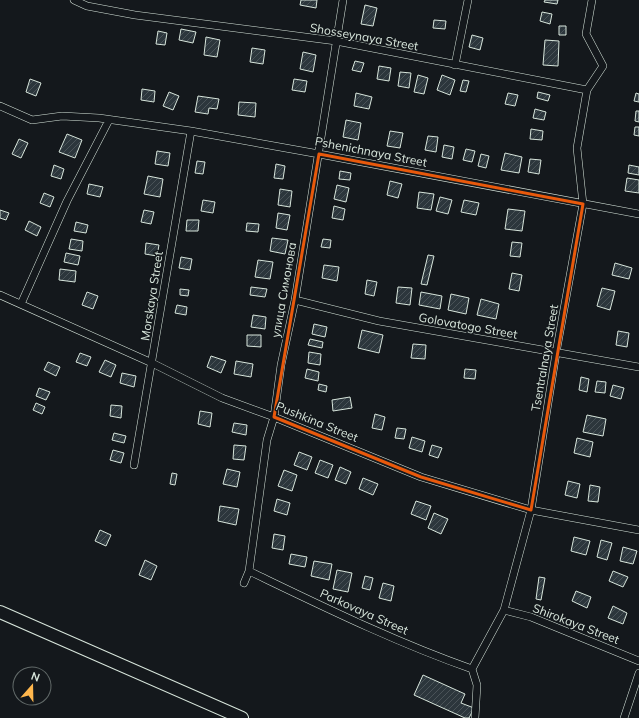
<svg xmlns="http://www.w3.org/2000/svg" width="639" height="718" font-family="Mulish,sans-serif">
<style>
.building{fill:url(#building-hatch);stroke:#d8e6dc}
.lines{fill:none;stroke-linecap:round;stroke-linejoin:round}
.minor-casing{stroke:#d8e6dc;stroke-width:8}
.trunk-casing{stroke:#d8e6dc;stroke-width:14}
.minor{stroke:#14181c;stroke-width:7}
.trunk{stroke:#14181c;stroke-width:12}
.marked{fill:none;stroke:#e8590c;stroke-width:3;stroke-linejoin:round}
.labels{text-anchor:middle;stroke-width:3;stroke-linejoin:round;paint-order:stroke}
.street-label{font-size:12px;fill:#d8e6dc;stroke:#14181c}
</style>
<defs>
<pattern id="building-hatch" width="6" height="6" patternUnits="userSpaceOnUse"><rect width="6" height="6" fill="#2c363c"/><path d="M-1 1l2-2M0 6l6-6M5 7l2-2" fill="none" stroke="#4a5358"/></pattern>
</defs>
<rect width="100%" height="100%" fill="#14181c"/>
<!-- building -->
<path class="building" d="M301 0H317L316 8 300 5Z
M545 0H558L557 4 544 2Z
M365 5 377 8 373 26 361 24Z
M542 12 552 14 550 24 540 21Z
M434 20 446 21 445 29 433 28Z
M559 26H566V35H559Z
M181 29 196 32 193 43 179 40Z
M158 31 167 33 165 45 156 44Z
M472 35 483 38 480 50 469 47Z
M206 37 220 40 217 57 204 55Z
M545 40 559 41 558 66 543 65Z
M252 48 265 50 263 64 250 62Z
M303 52 316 55 313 72 300 69Z
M355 61 364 63 361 72 352 70Z
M379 66 391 68 389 81 377 79Z
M400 72 411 73 409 88 398 86Z
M418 75 428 78 424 94 414 92Z
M442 75 455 80 450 95 437 90Z
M30 79 41 83 36 96 26 92Z
M294 79 307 81 305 92 292 90Z
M463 80 469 81 466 92 460 91Z
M142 89 155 91 154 102 141 100Z
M169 92 179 96 173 110 163 106Z
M538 92 550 95 548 101 537 98Z
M356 93 372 97 369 109 354 106Z
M508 93 518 95 515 106 505 104Z
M636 93 639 94V102L634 101Z
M198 96 219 99 217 109 209 108 208 114 195 112Z
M239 102 256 103 255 117 238 115Z
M535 109 546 112 544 120 533 118Z
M636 111H639V122L635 121Z
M346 120 361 123 358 140 343 137Z
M635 127H639V136L634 135Z
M531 129 543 131 542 140 530 139Z
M390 131 403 133 400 148 387 146Z
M67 134 82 140 75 158 59 152Z
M428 136 438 137 436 152 425 150Z
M19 139 28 143 21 158 12 154Z
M444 145 454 147 452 159 442 157Z
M466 149 475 151 472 162 463 160Z
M157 151 170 153 168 166 155 164Z
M505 153 522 157 519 173 501 170Z
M481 154 489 156 486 168 478 166Z
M530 159 541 160 539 174 528 172Z
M197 161 205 162 203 174 195 173Z
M276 164 285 166 283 179 274 178Z
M54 165 64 169 61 179 51 176Z
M629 165 639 167V175L628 173Z
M340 171 351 173 350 180 339 179Z
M148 176 163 179 160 197 144 194Z
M627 178 639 180V193L625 191Z
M390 181 402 184 398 198 387 195Z
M89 184 103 187 100 197 87 194Z
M337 185 349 188 346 202 334 199Z
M280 189 292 191 290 207 278 205Z
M419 192 434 194 431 210 417 208Z
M44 193 54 197 50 207 40 203Z
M440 197 452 200 448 214 436 211Z
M203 200 215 202 213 213 201 211Z
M464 200 479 203 476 215 461 212Z
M334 206 345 209 343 220 332 218Z
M508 209 525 211 522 231 505 229Z
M0 210 9 213 6 220 0 218Z
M144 210 154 212 151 224 141 222Z
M278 213 290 215 287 230 276 228Z
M187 220H199L198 231H186Z
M29 221 41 227 37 236 25 230Z
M76 222 88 225 86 233 74 231Z
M247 223 259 224 258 232 246 231Z
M272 238 288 240 285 254 270 251Z
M71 239 83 241 82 251 69 249Z
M323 239 331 240 330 248 321 247Z
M512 242 522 243 520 257 510 256Z
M146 243 159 245 157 256 145 254Z
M66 253 80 256 78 265 64 262Z
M428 255 434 256 427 285 421 284Z
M181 257 192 259 190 270 179 268Z
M258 260 273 262 270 279 255 277Z
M615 263 632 268 629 279 612 275Z
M324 265 339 267 337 281 322 278Z
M60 269 76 271 75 282 59 280Z
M512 273 522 275 519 291 509 289Z
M367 280 377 282 374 296 365 294Z
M251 287 267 289 265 297 250 295Z
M398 287 412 288 410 305 396 303Z
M602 288 615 291 610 310 597 306Z
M180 289 189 290 188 296 180 295Z
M87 292 98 296 93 309 82 305Z
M421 292 442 296 440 309 419 305Z
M451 294 469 298 466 314 448 310Z
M481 299 499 304 496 319 477 315Z
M177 305 187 307 186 315 175 313Z
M253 315 266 317 265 329 251 327Z
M314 324 327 327 325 337 312 334Z
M362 330 383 335 379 353 358 348Z
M618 331 629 333 627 347 616 345Z
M247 335H261V347L247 346Z
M310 339 323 342 322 348 308 345Z
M413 344 426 345 425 359 411 358Z
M309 352 321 354 320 365 308 363Z
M80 353 91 357 87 366 76 362Z
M211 356 226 361 221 373 207 367Z
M105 360 116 365 111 377 99 372Z
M236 361 253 364 251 377 234 374Z
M48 362 60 367 56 376 44 370Z
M307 369 319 372 318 381 305 378Z
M465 369 476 370 475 379 464 378Z
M122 373 136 376 134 387 120 383Z
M581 377 589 379 587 392 579 390Z
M597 381 606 382 605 393 595 392Z
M319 384 327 386 326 392 318 390Z
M613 385 624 388 621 399 610 396Z
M39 388 50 392 46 400 36 396Z
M350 397 352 408 333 411 332 400Z
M36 403 45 407 42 414 33 410Z
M111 405 122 406 121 418 110 416Z
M200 411 212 413 210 427 198 424Z
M375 414 385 417 382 430 372 428Z
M587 415 606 419 603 436 583 432Z
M234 423 247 425 246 435 232 432Z
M397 428 406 429 404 439 395 438Z
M114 433 126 436 124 443 112 440Z
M412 437 425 441 422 452 409 448Z
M577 438 593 442 590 457 574 453Z
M234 445 246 446 244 460 233 459Z
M432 445 442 448 438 458 429 455Z
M113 450 124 453 121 463 110 460Z
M299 452 312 457 307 470 294 465Z
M320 460 333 465 328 478 315 473Z
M340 467 351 472 346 484 335 480Z
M227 469 240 472 237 487 223 484Z
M284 470 297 475 292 491 278 486Z
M172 473 177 474 175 485 170 484Z
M363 478 378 484 373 495 359 489Z
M568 481 580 484 577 498 565 495Z
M590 485 600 487 598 502 588 501Z
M277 499 290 503 287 515 274 511Z
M416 501 431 506 426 520 411 514Z
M220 506 239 509 236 525 218 521Z
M434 513 448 519 441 534 428 528Z
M100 530 111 535 106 546 95 541Z
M274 534 285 536 283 550 272 548Z
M574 537 590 541 586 555 571 551Z
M601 540 612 543 607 560 597 557Z
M623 547 637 551 633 564 620 561Z
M291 554 307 557 305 567 289 564Z
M145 560 157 566 151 580 139 575Z
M314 561 332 564 329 580 311 576Z
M337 570 352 573 348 592 333 589Z
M613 571 628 577 623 587 609 581Z
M365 576 373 578 370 590 362 588Z
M539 577 545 578 541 600 536 599Z
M383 583 394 586 391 601 379 598Z
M576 591 591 597 587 608 572 601Z
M613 606 627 613 623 624 608 618Z
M423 675 465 694 461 703 474 708 469 718H465L414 695Z"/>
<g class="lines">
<!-- minor casing -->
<g class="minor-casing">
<path id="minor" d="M74 0 87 6 135 15 336 41 587 90
M455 65 468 0
M0 106 32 120 62 116 99 118 191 131 319 154 639 214
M0 295 152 363 222 398 274 417 421 477 531 510 639 530
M295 300 379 321 639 367
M21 304 67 201 109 120
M134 465 191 131
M249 571C322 606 395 642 472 669
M244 583 249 571 267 440 274 417 281 365 295 300 343 0
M504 610 531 617 639 661
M475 718 477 685 472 669 504 610 531 510 556 353 583 204 577 148 587 90 603 66 586 34 592 0
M624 718 639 673"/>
</g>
<!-- trunk casing -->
<g class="trunk-casing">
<path id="trunk" d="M0 612 242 718"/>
</g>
<!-- minor -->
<use href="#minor" class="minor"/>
<!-- trunk -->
<use href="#trunk" class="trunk"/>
</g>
<!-- marked area -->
<path class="marked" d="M319 154 583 204 531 510 421 477 274 417Z"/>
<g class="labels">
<!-- street labels -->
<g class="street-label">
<text transform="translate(364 37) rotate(10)" y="4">Shosseynaya Street</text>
<text transform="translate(371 152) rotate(11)" y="4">Pshenichnaya Street</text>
<text transform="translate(284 290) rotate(-80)" y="4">улица Симонова</text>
<text transform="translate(152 296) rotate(-81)" y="4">Morskaya Street</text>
<text transform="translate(468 326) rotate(10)" y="4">Golovatogo Street</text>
<text transform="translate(545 358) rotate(-80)" y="4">Tsentralnaya Street</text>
<text transform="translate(317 422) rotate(22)" y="4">Pushkina Street</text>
<text transform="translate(364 612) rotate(24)" y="4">Parkovaya Street</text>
<text transform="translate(576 624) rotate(21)" y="4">Shirokaya Street</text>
</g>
</g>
<!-- north arrow -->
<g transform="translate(32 686) rotate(20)"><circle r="19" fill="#14181c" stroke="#626a69"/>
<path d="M0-3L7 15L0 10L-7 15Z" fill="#ffb74d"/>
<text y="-6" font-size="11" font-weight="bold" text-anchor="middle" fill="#d8e6dc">N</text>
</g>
</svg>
